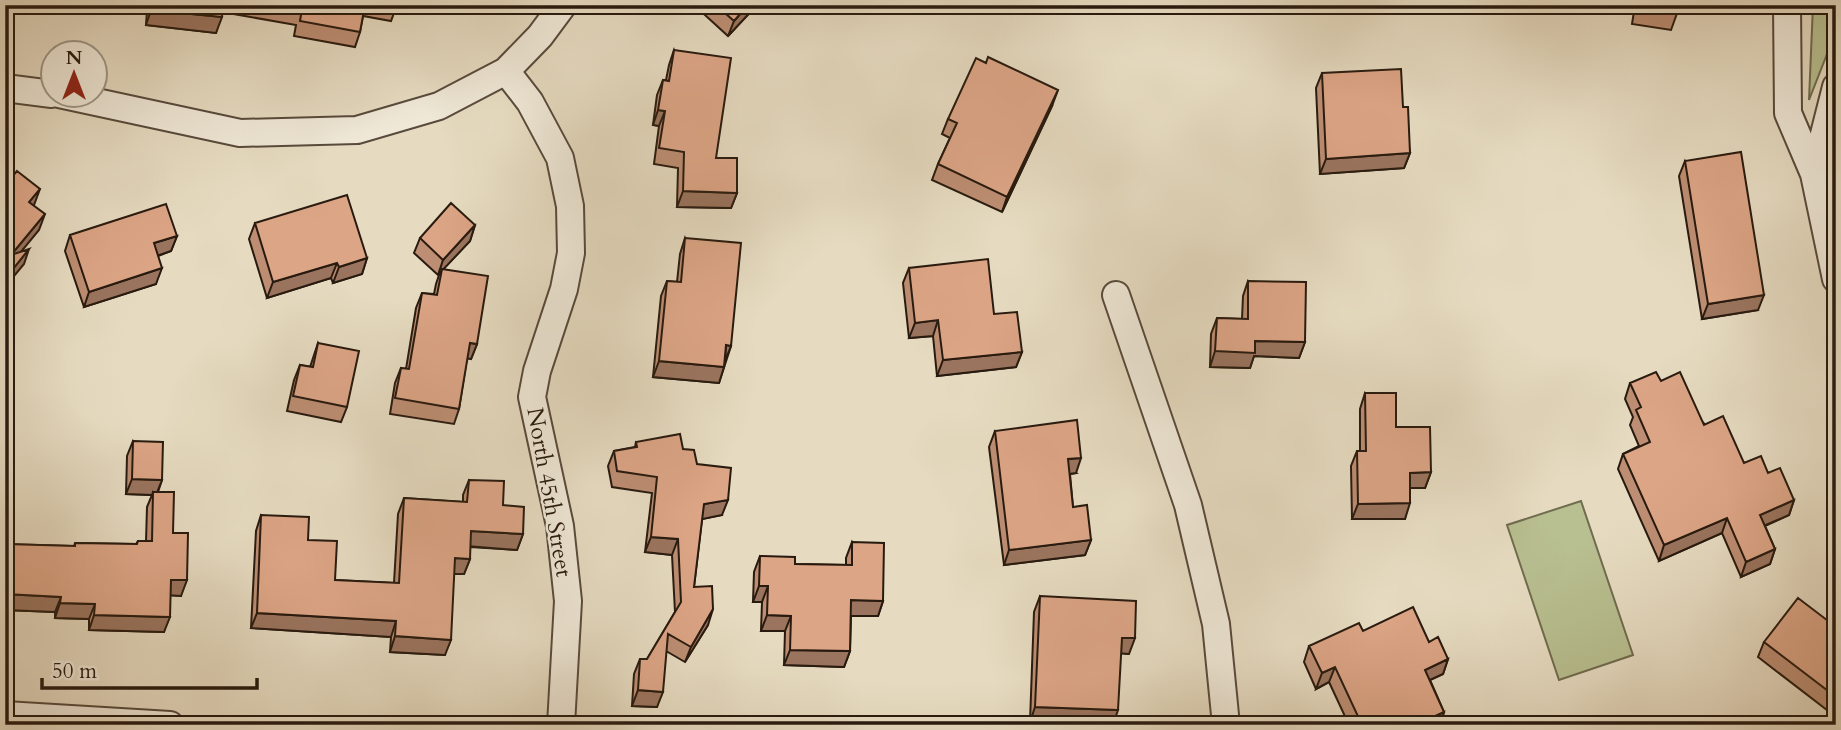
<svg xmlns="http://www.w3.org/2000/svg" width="1841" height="730" font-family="Cardo,serif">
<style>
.green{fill:#b8bf90;stroke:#706c50;stroke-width:2}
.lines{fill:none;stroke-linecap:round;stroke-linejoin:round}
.street-casing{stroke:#584a3c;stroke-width:30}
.street{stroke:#efe8d7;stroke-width:26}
.wall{fill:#bd8e73;stroke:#281a0f;stroke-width:2}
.shaded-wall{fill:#9a745e;stroke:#281a0f;stroke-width:2}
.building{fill:#dca586;stroke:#281a0f;stroke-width:2}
.labels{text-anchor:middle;stroke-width:5;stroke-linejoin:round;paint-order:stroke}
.street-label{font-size:23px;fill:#281a0f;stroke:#efe8d7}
</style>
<rect width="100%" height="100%" fill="#e6dbc1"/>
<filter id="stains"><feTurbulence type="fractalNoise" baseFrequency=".00286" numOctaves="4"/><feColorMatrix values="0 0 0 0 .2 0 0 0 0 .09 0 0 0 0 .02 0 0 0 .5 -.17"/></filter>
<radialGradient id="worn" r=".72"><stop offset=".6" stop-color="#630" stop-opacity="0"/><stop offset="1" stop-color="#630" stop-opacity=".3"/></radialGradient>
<!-- green -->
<path class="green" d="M1813 5H1836V31L1809 100Z
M1581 501 1633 655 1559 680 1507 525Z"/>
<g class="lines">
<!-- street casing -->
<g class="street-casing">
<path id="street" d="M1787 5 1788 113 1814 174 1836 279
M506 71 530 102 560 158 570 206 571 253 564 289 537 371 532 397 560 526 568 601 561 725
M5 88 52 94
M59 94 240 133 357 130 439 106 506 71 540 36 563 5
M1814 174 1836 87
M1116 295 1188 505 1216 624 1226 725
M5 715 170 725"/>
</g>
<!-- street -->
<use href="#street" class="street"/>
</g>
<!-- wall -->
<path class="wall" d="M108 5H397L391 21 363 16 360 32 355 47 294 36 296 25 222 12 216 33 146 25 147 10Z
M694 5H757L728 36Z
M1635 5H1680L1671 30 1632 24Z
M674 50 716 158 737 193 731 208 677 207 678 168 654 164 659 126 653 125 657 95 663 80H666L669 65Z
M1322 73 1403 107 1410 153 1404 168 1320 174 1316 88Z
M1052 106 1002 212 932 180 938 164 950 138 942 134 948 119Z
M1685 161 1758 310 1702 319 1679 176Z
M255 223 367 258 362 274 333 283 331 278 267 298 249 239Z
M475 225 470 241 443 269 477 344 471 359 467 358 459 409 454 424 390 414 395 383 401 368 406 369 416 308 422 293 434 294 436 284 440 272 438 275 414 253 420 238Z
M70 235 177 236 171 251 158 256 156 284 84 307 65 251Z
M685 238 731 346 719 383 653 377 661 296 667 281 677 282 680 254Z
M909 268 994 314 1022 352 1016 367 937 376 933 336 909 338 903 283Z
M1248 281 1305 342 1299 358 1254 356 1250 368 1210 367 1211 334 1217 318 1242 319 1243 296Z
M318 343 347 407 341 422 287 411 294 380 300 365 310 367Z
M1661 381 1744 463 1768 473 1794 500 1789 515 1765 526 1775 549 1770 564 1741 577 1722 533 1659 561 1618 469 1623 454 1639 446 1630 425 1633 417 1625 399 1630 383Z
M1365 393 1396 427 1431 472 1425 488H1410L1405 519H1352L1351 466 1357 451H1360V409Z
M995 431 1076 473 1070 474 1073 507 1091 540 1085 555 1004 565 989 447Z
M133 441 162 480 158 492 173 533 181 596 170 595 164 632 89 630V619L55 618V612L5 610V544L74 546 75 543 136 544 138 541H146L147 507 152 495 126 494 127 456Z
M636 442 683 449 697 464 722 515 702 519 694 587 708 625 685 662 666 651 657 707 632 706 634 674 640 659H647L675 612 672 555 645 552 652 493 612 487 608 466 614 451 635 447Z
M469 480 503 505 523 534 517 550 470 547V559L464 574H454L445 655 390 652 391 637 251 628 256 531 261 515 308 540 335 580 394 583 398 514 404 498 463 502V495Z
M852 542 883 601 878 616H851L850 651 844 667 784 665 785 631H761L762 602H753L754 572 760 556 795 564 846 565V558Z
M1040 596 1129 654 1121 653 1030 722 1034 612Z
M1836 627V717L1758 657 1764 642Z
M1363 631 1429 642 1448 659 1443 674 1430 680 1444 712 1440 725H1349L1329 682 1316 689 1304 662 1309 646Z"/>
<!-- shaded-wall -->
<path class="shaded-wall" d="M108 5H149L147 10Z
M748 5H757L728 36 734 21Z
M151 10 222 17 216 33 146 25Z
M1058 90 1052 106 1002 212 1007 197Z
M658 110 665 111 659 126 653 125Z
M1410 153 1404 168 1320 174 1326 159Z
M40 189 34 205 24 218 29 202Z
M683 191 737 193 731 208 677 207Z
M45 214 39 230 6 270 11 255Z
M475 225 470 241 438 275 443 260Z
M177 236 171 251 148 259 154 243Z
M29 249 24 264 5 287V279Z
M367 258 362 274 333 283 339 267Z
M337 263 331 278 267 298 273 282Z
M162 268 156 284 84 307 89 292Z
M1764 295 1758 310 1702 319 1708 304Z
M938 320 933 336 909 338 915 323Z
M1255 341 1305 342 1299 358 1254 356 1250 368 1210 367 1215 351Z
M470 343 477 344 471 359 464 358Z
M726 345 731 346 725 361Z
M1022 352 1016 367 937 376 943 360Z
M659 361 724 367 719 383 653 377Z
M1081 458 1076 473 1062 475 1068 459Z
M1431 472 1425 488H1404L1410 473Z
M132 479 162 480 156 495 153 492 152 495 126 494Z
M728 500 722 515 698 520 704 504Z
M1794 500 1789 515 1754 530 1760 515Z
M1410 503 1405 519H1352L1358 504Z
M1727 518 1722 533 1659 561 1664 545Z
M471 531 523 534 517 550 466 546Z
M651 537 678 539 672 555 645 552Z
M1091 540 1085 555 1004 565 1009 550Z
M1775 549 1770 564 1741 577 1746 562Z
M455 558 470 559 464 574H450Z
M171 580H187L181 596 165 595Z
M759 586H768L762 602H753Z
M5 594 61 597 55 612 5 610Z
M851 600 883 601 878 616H845Z
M60 603 95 604 89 619 55 618Z
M713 609 708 625 685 662 691 647Z
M257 613 396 621 391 637 251 628Z
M94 615 170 617 164 632 89 630Z
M767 615 791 616 785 631H761Z
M395 636 451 640 445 655 390 652Z
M1122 638H1135L1129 654 1116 653Z
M790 650 850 651 844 667 784 665Z
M1448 659 1443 674 1419 685 1425 670Z
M1335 667 1329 682 1316 689 1322 673Z
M638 690 663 692 657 707 632 706Z
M1035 707 1118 710 1113 725 1030 722Z
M1444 712 1440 725H1430L1433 717Z"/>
<!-- building -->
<path class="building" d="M152 5H223L222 17 151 10Z
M279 5H365L360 32 300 21 302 9Z
M716 5H748L734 21Z
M1663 5H1680L1679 8Z
M674 50 731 58 716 158H737V193L683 191 684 152 659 148 665 111 658 110 663 80 669 81Z
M988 57 1058 90 1007 197 938 164 957 123 948 119 976 58 986 63Z
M1401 69 1403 107H1408L1410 153 1326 159 1322 73Z
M1741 152 1764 295 1708 304 1685 161Z
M17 171 40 189 29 202 45 214 11 255 29 249 5 279V185Z
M347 195 367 258 339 267 337 263 273 282 255 223Z
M451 203 475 225 443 260 420 238Z
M166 204 177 236 154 243 162 268 89 292 70 235Z
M685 238 741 243 731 346 726 345 724 367 659 361 667 281 681 282Z
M988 259 994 314 1017 312 1022 352 943 360 938 320 915 323 909 268Z
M442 269 488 276 477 344 470 343 459 409 395 398 401 368 409 369 422 293 437 295Z
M1248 281 1306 282 1305 342 1255 341V353L1215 351 1217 318 1248 319Z
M318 343 359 351 347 407 293 396 300 365 313 367Z
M1656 372 1661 381 1680 372 1704 425 1723 416 1744 463 1761 456 1768 473 1780 468 1794 500 1760 515 1775 549 1746 562 1727 518 1664 545 1623 454 1650 442 1636 410 1641 407 1630 383Z
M1365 393H1396V427H1430L1431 472 1410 473V503L1358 504 1357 451H1366Z
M1077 420 1081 458 1068 459 1073 507 1087 505 1091 540 1009 550 995 431Z
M680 434 683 449 694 450 697 464 731 468 728 500 704 504 694 587 712 586 713 609 691 647 668 634 663 692 638 690 640 659H647L681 602 678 539 651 537 657 477 617 471 614 451 637 447 636 442Z
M133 441 163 442 162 480 132 479Z
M469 480 504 481 503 505 524 507 523 534 471 531 470 559 455 558 451 640 395 636 396 621 257 613 261 515 309 517 308 540 337 541 335 580 399 583 404 498 467 502Z
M153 492H174L173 533H188L187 580H171L170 617 94 615 95 604 60 603 61 597 5 594V544L75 546V543L137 544 138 541H152Z
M852 542 884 543 883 601 851 600 850 651 790 650 791 616 767 615 768 586H759L760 556 795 557V564L852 565Z
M1040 596 1136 601 1135 638H1122L1118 710 1035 707Z
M1798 598 1836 627V697L1764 642Z
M1413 607 1429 642 1438 637 1448 659 1425 670 1444 712 1433 717 1437 725H1405L1404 722 1398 725H1362L1335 667 1322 673 1309 646 1359 623 1363 631Z"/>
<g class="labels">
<!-- street labels -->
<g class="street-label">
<text transform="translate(550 492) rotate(80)" y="8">North 45th Street</text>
</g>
</g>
<!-- margin -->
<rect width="1841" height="730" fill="none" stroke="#e6dbc1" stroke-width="28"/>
<rect x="7" y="7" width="1827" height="716" fill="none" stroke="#281a0f" stroke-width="3.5"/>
<rect x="14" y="14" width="1813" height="702" fill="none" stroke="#281a0f" stroke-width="2"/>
<!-- north arrow -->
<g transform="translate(74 74)"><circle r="33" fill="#efe8d7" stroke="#9f9687" stroke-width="2"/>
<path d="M0-5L12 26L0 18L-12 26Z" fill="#8f2418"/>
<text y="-10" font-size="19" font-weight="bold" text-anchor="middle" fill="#281a0f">N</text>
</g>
<!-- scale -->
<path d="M42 678v10h215v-10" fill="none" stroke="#281a0f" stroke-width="3.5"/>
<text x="52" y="678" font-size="21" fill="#281a0f" stroke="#efe8d7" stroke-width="5" paint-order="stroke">50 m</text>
<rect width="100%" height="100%" filter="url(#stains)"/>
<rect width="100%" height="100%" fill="url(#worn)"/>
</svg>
